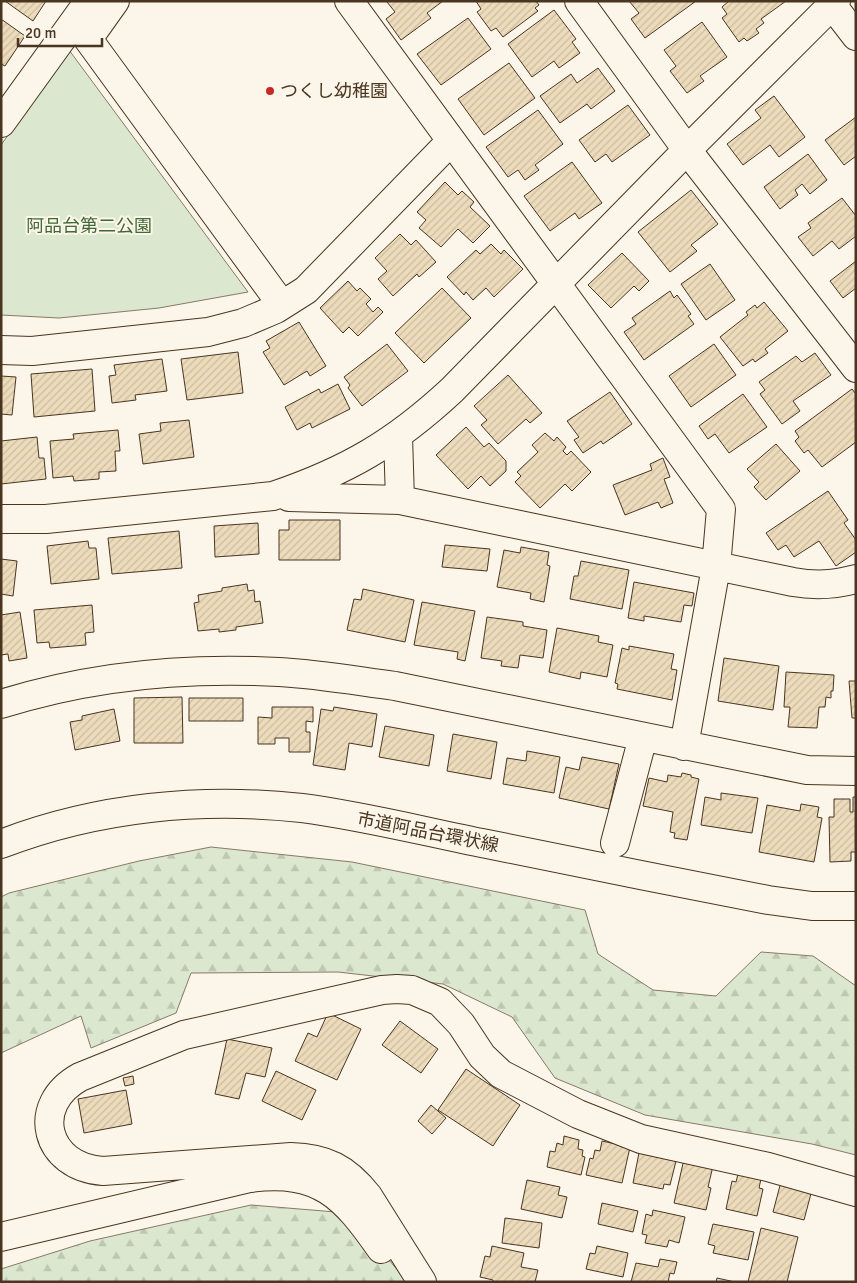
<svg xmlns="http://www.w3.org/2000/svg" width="857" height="1283" font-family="Signika,'Noto Sans JP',sans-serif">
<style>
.green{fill:#dce7d0;stroke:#887966}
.forest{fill:url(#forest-firs);stroke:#887966}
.building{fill:url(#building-hatch);stroke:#4a3520}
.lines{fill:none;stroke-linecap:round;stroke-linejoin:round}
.minor-casing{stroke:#4a3520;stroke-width:30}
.minor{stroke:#fbf6e9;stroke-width:28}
.poi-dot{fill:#c62828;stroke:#fbf6e9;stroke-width:2}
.labels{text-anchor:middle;stroke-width:4;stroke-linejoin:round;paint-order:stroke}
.poi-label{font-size:18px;fill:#4a3520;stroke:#fbf6e9;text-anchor:start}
.park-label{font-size:18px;fill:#436837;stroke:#fbf6e9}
.street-label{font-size:18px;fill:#4a3520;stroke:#fbf6e9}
</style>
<defs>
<pattern id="forest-firs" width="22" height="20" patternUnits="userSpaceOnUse" patternTransform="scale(1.25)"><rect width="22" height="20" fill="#dce7d0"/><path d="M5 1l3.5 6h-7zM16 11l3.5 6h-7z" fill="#bec7b2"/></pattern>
<pattern id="building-hatch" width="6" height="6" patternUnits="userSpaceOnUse" patternTransform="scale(1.25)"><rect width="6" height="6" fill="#ecdcbc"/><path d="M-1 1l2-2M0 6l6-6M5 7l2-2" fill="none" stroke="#ccbda1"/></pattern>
</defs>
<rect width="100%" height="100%" fill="#fbf6e9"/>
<!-- green -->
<path class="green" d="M69 50 248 292 159 308 59 318 1 315V145Z"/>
<!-- forest -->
<path class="forest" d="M211 847 352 862 585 910 598 954 653 990 716 996 761 952 813 956 856 986V1155L812 1144 645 1115 555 1078 512 1017 443 984 338 972 191 973 176 1013 91 1048 81 1016 1 1053V897L9 893 139 861Z
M251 1205 348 1213 408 1282H1V1269L90 1241Z"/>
<!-- building -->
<path class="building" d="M5 1H46L33 21Z
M388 1H443L427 13 431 18 401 40 386 19 395 12 387 2Z
M476 1H536L539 5 535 8 538 11 503 37 496 28 491 31 477 12 481 9Z
M629 1H696L645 38 631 19 639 13Z
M729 1H786L761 19 764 23 756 29 759 33 747 41 744 38 739 42 722 18 727 14 722 7Z
M554 10 576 39 572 42 580 53 559 68 554 61 532 77 508 44Z
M468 18 491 49 441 85 417 54Z
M1 19 25 36 5 66 1 64Z
M702 22 727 57 700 76 704 81 687 93 670 71 676 66 664 50Z
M509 63 535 98 484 135 458 99Z
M598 68 615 91 591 109 587 104 560 123 540 96 571 74 577 83Z
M774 96 805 137 779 157 770 145 743 165 727 144 761 118 755 110Z
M628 105 650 135 612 162 606 154 595 162 579 140Z
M538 110 563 144 535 165 539 170 525 180 518 170 508 177 486 147Z
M856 117V156L844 165 825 140Z
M808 154 827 180 810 194 802 184 795 190 798 195 780 209 764 187Z
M572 162 602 203 579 219 575 213 550 231 524 196Z
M445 182 458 195 462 191 474 202 470 207 490 226 473 243 458 229 441 247 419 228 426 220 417 212Z
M691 190 718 224 691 245 697 251 670 272 638 232Z
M842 198 856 216V236L839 249 832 241 813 256 798 237 811 228 808 223Z
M400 234 411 245 416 240 436 262 419 277 417 274 393 296 378 279 387 271 375 258Z
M491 244 501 254 504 250 523 269 494 297 486 288 473 300 466 292 464 295 447 277 476 250 480 254Z
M622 253 649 281 639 291 634 286 611 308 588 285Z
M856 261V288L843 298 830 281Z
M710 264 735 300 706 320 681 284Z
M348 281 357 291 360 288 371 299 366 304 373 312 378 307 383 312 358 336 349 327 343 333 320 308Z
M442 288 471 318 424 363 395 333Z
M670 291 674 298 677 295 691 314 688 316 694 324 644 360 624 332 636 324 632 318Z
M764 302 788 331 765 349 768 353 755 362 753 359 743 366 720 337 748 315 746 312 755 305 757 308Z
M299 322 326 366 310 376 307 371 284 385 263 352 270 348 266 341Z
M387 344 408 371 362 406 348 388 350 385 344 377Z
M714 344 736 375 691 407 669 376Z
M238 352 243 393 187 400 181 359Z
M815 353 831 375 793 401 800 411 782 424 760 394 765 390 759 382 796 356 802 362Z
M162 359 167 391 135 395 136 400 112 403 109 376 116 375 114 365Z
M92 369 95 411 34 417 31 374Z
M508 375 542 413 530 423 526 419 498 444 481 425 487 420 474 406Z
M1 376 16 377 12 415 1 414Z
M338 384 350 409 312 428 310 423 297 430 285 407 319 389 321 393Z
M852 389 856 394V442L822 467 808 450 804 453 795 441 799 437 795 431Z
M610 392 632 424 603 444 601 441 583 453 574 440 579 437 567 421Z
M743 394 767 427 729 453 715 434 708 439 699 426Z
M189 420 194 457 143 464 139 434 161 431 160 423Z
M466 427 484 447 489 443 506 461V471L490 486 481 476 468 489 436 455Z
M118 430 120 451H115L116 471 99 472V479L74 481 73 476 53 478 50 441 74 439 73 434Z
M545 433 554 441 557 437 566 447 563 451 567 455 571 451 591 472 572 491 565 484 540 508 515 482 521 476 517 472 538 452 532 445Z
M37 437 39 458H44L46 479 1 484V441Z
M776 444 800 471 766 500 754 487 759 482 747 469Z
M663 458 670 477 664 479 673 503 661 508 658 502 625 515 613 485 652 470 650 464Z
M828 491 848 520 844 523 856 540V552L836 566 819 541 794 557 786 545 778 550 766 533Z
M289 520H340V560H279V530H289Z
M258 523 259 554 215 557 214 526Z
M179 531 182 568 112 574 108 538Z
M88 541 89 548H96L99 579 51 584 47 546Z
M445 545 490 549 487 571 442 567Z
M521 547 549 552 547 565 550 566 544 602 530 599 531 593 497 587 504 550 520 553Z
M1 559 17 561 13 596 1 594Z
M581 561 629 570 622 609 570 599 574 576H578Z
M634 582 694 593 692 606 684 605 681 622 644 616V621L628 618Z
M247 584 248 591 254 590 255 602 260 601 263 623 236 627V630L219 632V629L198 631 194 603 199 602 198 595 222 591V588Z
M363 589 414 600 405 642 347 630 354 599 361 600Z
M422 602 475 611 465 661 457 659 458 652 414 645Z
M92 605 94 632 85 633 86 645 50 648 49 642 37 643 34 610Z
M20 612 27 658 9 661 8 654 1 655V615Z
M487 617 523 622V626L547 630 543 658 520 655 518 668 501 666 502 661 481 658Z
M557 628 599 636 598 642 613 645 607 677 581 672 580 679 549 672Z
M629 646 674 654 671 669 677 670 672 700 617 689 618 684 615 683 622 648 629 650Z
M724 658 779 666 773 710 718 701Z
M786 672 834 675 833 691H831V698L826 697 825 707H819L817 728 788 727 790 707H784Z
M849 681H856V718H852Z
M182 697 183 743H134V698Z
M189 698H243V721H189Z
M272 707H313V722L306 721V732H310V752H289V738H275V744H258V717L272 718Z
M334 707 377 714 372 747 349 743 345 770 313 765 321 709 333 711Z
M114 709 120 741 75 750 70 722 82 720V716Z
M385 726 434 735 429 766 379 757Z
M453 734 497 742 491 779 447 771Z
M527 751 560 757 554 793 503 784 507 758 526 761Z
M582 757 619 764 609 809 559 798 566 767 579 770Z
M682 773 691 775V777L699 779 687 840 674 838 675 833 670 832 673 812 643 806 649 778 667 782 668 775 681 777Z
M721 793 758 798 752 833 701 825 705 797 721 800Z
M853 797H856V852H851V861L830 862 829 817H834V799H850V812H853Z
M801 804 819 807 817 817 822 818 814 862 759 852 767 805 800 811Z
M328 1013 361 1029 337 1080 295 1061 308 1033 317 1037Z
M400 1021 438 1049 421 1073 382 1045Z
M227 1039 272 1048 265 1077 246 1073 239 1099 215 1094Z
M466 1069 520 1105 493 1146 438 1110Z
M276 1071 316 1090 302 1120 262 1101Z
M133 1076 134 1084 125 1086 123 1078Z
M126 1090 132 1124 84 1133 78 1099Z
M431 1105 446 1118 432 1134 418 1121Z
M564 1136 579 1140 578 1149 583 1150 582 1156 585 1157 581 1175 547 1167 550 1151 555 1152 557 1143 563 1145Z
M602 1141 630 1147 622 1183 586 1175 590 1158 593 1159 595 1150 600 1151Z
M639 1153 676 1161 670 1185 664 1184 663 1189 633 1183Z
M684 1159 713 1166 708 1187 711 1188 706 1210 674 1203Z
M738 1174 761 1179 759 1188 763 1189 757 1216 726 1209 732 1181 736 1182Z
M782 1178 813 1186 804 1220 773 1212Z
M527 1180 560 1187 558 1195 567 1197 562 1218 521 1209Z
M602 1203 638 1211 633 1232 598 1224Z
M653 1210 685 1217 679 1243 669 1240 667 1247 645 1243 647 1235 642 1234 646 1214 652 1216Z
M505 1218 542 1223 539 1248 502 1243Z
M713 1224 754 1232 748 1260 713 1253 715 1246 708 1244Z
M761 1228 798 1237 787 1282H748Z
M492 1246 524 1253 521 1267 538 1270 535 1282H493V1280L480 1277 485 1256 490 1257Z
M597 1246 628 1253 623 1277 586 1269 590 1253 595 1254Z
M660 1259 677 1262 674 1274 670 1273 668 1282H631L636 1263 658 1267Z
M717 1278 735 1282H716Z"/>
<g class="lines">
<!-- minor casing -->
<g class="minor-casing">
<path id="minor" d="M115 1 88 39 282 305
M349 1 721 509 716 567 684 746
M579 1 687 150 856 368
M829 1 856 36
M1 123 89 1
M1 350 32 351 208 332 243 323 276 309 306 290 451 141
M398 436 400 500
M289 497 400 500 793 582C816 586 834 585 856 579
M1 519H46L273 496C347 471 395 443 452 390L687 150 836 1
M1 704C90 676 185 667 279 672 318 674 357 681 395 686L807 770 856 771
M615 843 643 737
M1 844C97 807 201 797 302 808 364 816 426 832 487 844 581 863 674 882 768 900L812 906H856
M1 1237 250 1178C320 1169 344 1196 381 1249
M422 1282 368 1196C346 1168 326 1158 291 1157L103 1171C45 1167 29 1105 80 1077L184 1035 382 990 397 989 412 990 440 1002 461 1024 482 1056 501 1074 578 1114 641 1139 768 1167 856 1192"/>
</g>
<!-- minor -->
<use href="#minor" class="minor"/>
</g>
<!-- markers -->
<circle class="poi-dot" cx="270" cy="91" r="5"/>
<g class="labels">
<!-- poi labels -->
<g class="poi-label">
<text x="280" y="97">つくし幼稚園</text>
</g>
<!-- park labels -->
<g class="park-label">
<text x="89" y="232">阿品台第二公園</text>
</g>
<!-- street labels -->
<g class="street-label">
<text transform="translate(428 832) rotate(11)" y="6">市道阿品台環状線</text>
</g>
</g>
<!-- border -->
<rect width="857" height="1283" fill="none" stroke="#4a3520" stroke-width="5"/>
<!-- scale -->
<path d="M18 38v8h84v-8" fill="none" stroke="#4a3520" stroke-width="2.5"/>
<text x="25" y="38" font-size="15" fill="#4a3520" stroke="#fbf6e9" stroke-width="4" paint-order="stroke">20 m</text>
</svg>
